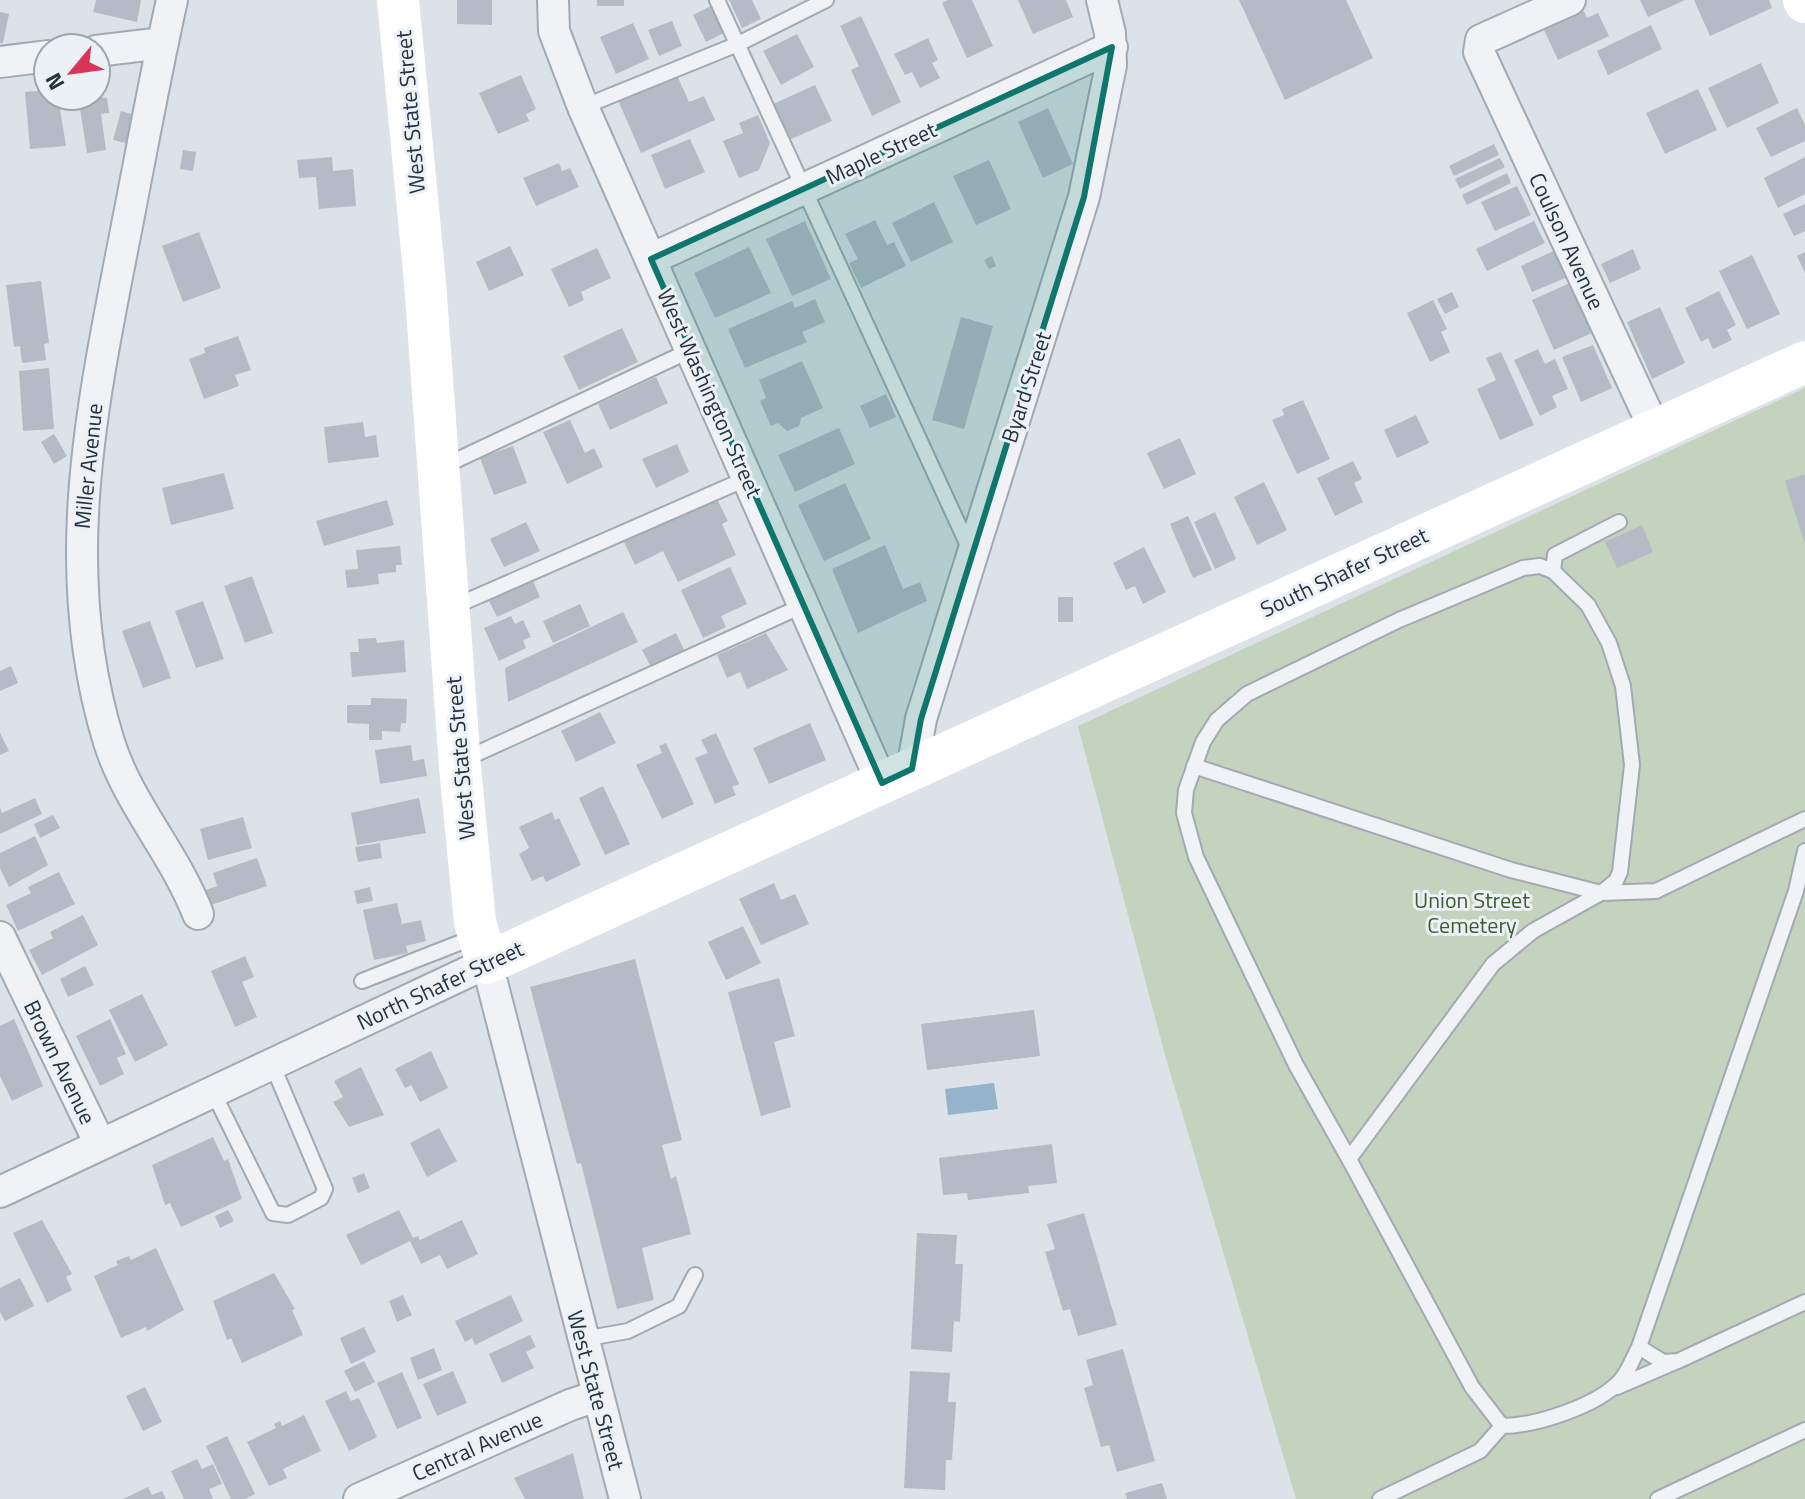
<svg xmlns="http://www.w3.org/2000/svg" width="1805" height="1499" font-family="'Titillium Web',sans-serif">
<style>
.green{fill:#c4d3bd}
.water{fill:#94b3cc}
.building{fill:#b4bbc6}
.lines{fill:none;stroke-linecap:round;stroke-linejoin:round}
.lane-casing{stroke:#a2a9b2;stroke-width:18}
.street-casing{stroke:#a2a9b2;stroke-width:34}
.lane{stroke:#f0f2f6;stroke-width:14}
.street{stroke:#f0f2f6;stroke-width:30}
.secondary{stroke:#fff;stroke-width:42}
.marked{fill:#0f766e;fill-opacity:0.2;stroke:#0f766e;stroke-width:6;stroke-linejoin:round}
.labels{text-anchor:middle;stroke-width:6;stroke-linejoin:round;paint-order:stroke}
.street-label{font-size:22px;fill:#253140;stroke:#ecf1f6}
.park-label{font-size:22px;fill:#3c5d31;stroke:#ecf1f6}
</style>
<rect width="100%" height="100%" fill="#dde2e8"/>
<!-- green -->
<path class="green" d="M1805 388V1499H1296L1165 1055 1078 726Z"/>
<!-- water -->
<path class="water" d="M994 1083 998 1109 948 1115 945 1089Z"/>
<!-- building -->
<path class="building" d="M96 0H141L137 22 93 12Z
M457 0H492V25L457 24Z
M597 0H624V6H597Z
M729 0H752L761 19 742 28Z
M948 0H972L993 46 967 58 942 3Z
M1018 0H1066L1073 17 1033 34Z
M1239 0H1346L1373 58 1285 100Z
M1640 0H1685L1648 17Z
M1694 0H1769L1772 8 1710 36Z
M711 6 724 33 706 42 693 15Z
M1584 11 1587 18 1598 13 1609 36 1558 60 1544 30Z
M0 12 9 14 3 43H0Z
M861 16 901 102 872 116 851 70 859 66 840 26Z
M672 21 682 46 659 56 648 30Z
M633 23 649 59 616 74 600 37Z
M1651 25 1662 49 1608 75 1597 51Z
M797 34 814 67 781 85 763 51Z
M928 38 938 60 932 63 940 78 920 88 912 72 905 75 894 54Z
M1761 63 1779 103 1727 128 1708 88Z
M676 73 689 102 704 96 715 120 641 153 618 100Z
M521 75 536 109 526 114 529 121 498 134 479 93Z
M815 85 832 121 787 141 771 105Z
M1698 89 1717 130 1665 154 1646 113Z
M48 90V96H58L66 146 30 149 25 92Z
M78 96 107 98 109 113 101 114 106 150 87 153Z
M1048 108 1073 164 1043 178 1018 122Z
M1797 108 1805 125V141L1771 157 1756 128Z
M121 111 138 116 130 144 113 140Z
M758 115 770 143 759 170 739 178 723 141 743 133 739 123Z
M690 139 705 172 665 189 651 155Z
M1494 144 1499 155 1454 176 1449 166Z
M183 150 196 152 193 171 180 169Z
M332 157 333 171 353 169 356 206 319 209 316 177 299 178 297 160Z
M1805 157V194L1778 208 1764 178Z
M1500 158 1505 167 1460 189 1455 179Z
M989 160 1011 209 976 225 953 176Z
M559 163 562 171 570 168 579 187 536 206 523 178Z
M1507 173 1511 183 1467 205 1462 195Z
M1517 186 1531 215 1495 231 1481 202Z
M934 202 953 242 911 262 892 223Z
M1805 204V231L1794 236 1783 214Z
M875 220 887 245 894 242 906 266 861 288 849 263 858 259 845 234Z
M805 221 831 279 792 296 766 239Z
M1534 221 1545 243 1487 271 1476 249Z
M199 232 221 288 183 302 162 246Z
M510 246 524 275 489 291 476 262Z
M749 247 771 293 715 318 694 273Z
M597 248 611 278 581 292 584 300 569 307 551 269Z
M1558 249 1570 276 1532 292 1521 266Z
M1633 249 1641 269 1610 283 1601 264Z
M1805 252V273L1797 256Z
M1752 255 1780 314 1747 329 1719 271Z
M992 256 996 266 989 269 984 260Z
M41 281 49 343 44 344 46 360 22 363 20 346 14 347 6 285Z
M1572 282 1594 332 1554 350 1532 300Z
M1719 291 1736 325 1727 330 1732 340 1713 349 1708 338 1701 342 1685 308Z
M1452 292 1459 307 1445 314 1437 299Z
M815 299 825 322 802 332 807 342 745 368 728 329 792 301 795 308Z
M1433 300 1447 329 1441 332 1450 352 1430 362 1407 313Z
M1660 307 1685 363 1652 379 1627 322Z
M961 317 993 326 964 429 932 420Z
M622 328 638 362 579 390 563 356Z
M238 336 251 370 235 375 239 386 204 399 189 359 205 353 204 348Z
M1593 345 1612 388 1581 402 1562 357Z
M1538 349 1545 364 1555 359 1568 389 1552 396 1557 407 1540 416 1514 360Z
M1501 352 1534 425 1500 440 1477 389 1496 380 1486 358Z
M802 361 823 408 801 418 799 426 787 431 778 423 771 426 760 401 766 398 759 380Z
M49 368 54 429 23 431 19 371Z
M656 377 668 403 610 430 598 404Z
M886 394 896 417 870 428 860 406Z
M1303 400 1330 459 1297 474 1272 420 1284 415 1282 409Z
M1416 415 1429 443 1397 458 1384 430Z
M570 420 585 453 594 448 603 467 567 484 543 432Z
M363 422 365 437 376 435 379 457 328 463 324 427Z
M839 428 855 464 795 492 778 455Z
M54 434 67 456 54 464 41 442Z
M1180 438 1196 474 1164 489 1147 453Z
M677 444 689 472 656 488 642 459Z
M513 446 527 483 494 495 480 458Z
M1353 461 1362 479 1354 483 1363 502 1335 516 1317 478Z
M224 473 234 509 171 525 162 488Z
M1805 474V542H1804L1785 481Z
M1264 482 1287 530 1257 545 1234 497Z
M845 483 871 539 824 561 798 505Z
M717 499 728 521 722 524 736 555 678 582 663 551 635 565 624 542Z
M387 500 394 525 324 546 316 521Z
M1215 512 1236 559 1215 569 1194 522Z
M1188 516 1212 570 1193 578 1170 524Z
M526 522 540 551 504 567 490 539Z
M1642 525 1653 552 1617 568 1605 542Z
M885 545 903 589 920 582 927 601 858 633 832 569Z
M400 546 402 565H396V572L378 574 379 584 347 588 345 570 358 569 356 550Z
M1144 547 1166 592 1143 604 1135 586 1126 590 1113 563Z
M730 567 747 604 721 616 726 627 703 638 681 590Z
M252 576 273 633 245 643 224 586Z
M533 581 540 597 497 617 489 601Z
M1058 597H1073V622H1058Z
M203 601 224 659 196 668 175 611Z
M580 604 590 626 553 643 543 621Z
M623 612 638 642 508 702 505 668Z
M511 616 515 624 523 620 531 637 523 640 526 648 499 661 484 628Z
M150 621 171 678 143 688 122 631Z
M676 633 685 652 652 669 642 650Z
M766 633 788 670 747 689 740 672 727 678 717 655Z
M376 638 377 643 404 640 406 672 352 677 350 652H359L358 639Z
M11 666 18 683 0 691V671Z
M371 698 407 699 406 723H401L400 732 382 731V740H369V724L347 723V705H371Z
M600 712 616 743 576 762 561 731Z
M810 723 826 760 769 784 753 748Z
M0 733 9 751 0 755Z
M716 733 739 784 732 787 736 795 715 804 695 758 708 753 701 740Z
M666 743 694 804 662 819 636 765 662 753 659 746Z
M411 745 413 761 424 759 427 776 380 784 375 750Z
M603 786 630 844 605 855 579 798Z
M35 798 42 814 0 834V808L2 813Z
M419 798 426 833 357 845 351 813Z
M552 812 555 820 559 818 581 865 546 882 543 876 532 881 519 854 529 848 519 827Z
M53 815 60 828 40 838 34 824Z
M243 817 252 848 208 860 200 829Z
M35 836 48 865 9 887 0 868V853Z
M380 843 382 858 358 862 355 847Z
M257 858 267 886 211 905 206 890 217 886 213 873Z
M59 872 75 904 18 931 6 905 31 893 28 887Z
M774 883 781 900 795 894 809 924 761 945 739 899Z
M370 887 373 901 357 904 354 891Z
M397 903 402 924 421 920 426 941 406 946 408 953 374 960 363 910Z
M83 915 98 945 42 975 29 950 53 938 50 932Z
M743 926 761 963 726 980 708 942Z
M245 956 254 977 242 982 257 1017 235 1027 211 971Z
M635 959 682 1140 662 1145 671 1179 676 1176 691 1234 642 1248 654 1300 617 1309 581 1163 577 1164 530 987Z
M85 966 94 985 68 997 60 979Z
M779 978 795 1036 774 1042 791 1107 761 1116 728 992Z
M142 994 168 1045 135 1062 109 1010Z
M1034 1010 1040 1056 927 1070 921 1024Z
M14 1019 43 1086 12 1101 0 1076V1026Z
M110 1019 126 1054 117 1058 124 1074 100 1086 76 1036Z
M431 1051 448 1088 420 1102 411 1085 405 1088 395 1069Z
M361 1067 384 1115 349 1127 333 1102 343 1097 334 1081Z
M439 1128 457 1161 427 1177 410 1143Z
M213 1137 224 1161 228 1159 242 1199 181 1227 170 1203 165 1205 152 1165Z
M1052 1144 1057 1183 1028 1186 1029 1193 968 1200 967 1193 943 1195 939 1158Z
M364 1173 370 1188 358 1193 352 1178Z
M228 1210 234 1221 220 1228 215 1216Z
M399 1210 413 1238 418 1236 420 1240 462 1220 478 1254 447 1269 440 1255 421 1264 410 1241 361 1265 346 1235Z
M1084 1213 1117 1325 1078 1336 1070 1309 1063 1311 1045 1252 1055 1249 1047 1224Z
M42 1220 72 1274 66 1277 72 1290 47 1303 13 1233Z
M917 1233 957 1235 955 1264H963L960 1322 954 1321 952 1352 911 1349Z
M156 1248 184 1310 147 1331 146 1327 121 1338 94 1276 118 1265 116 1261 129 1256 131 1260Z
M274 1273 295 1309 292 1310 303 1335 242 1363 231 1338 227 1340 213 1301Z
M20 1278 34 1306 5 1321 0 1312V1288Z
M403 1295 412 1315 397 1322 389 1301Z
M511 1295 523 1321 475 1345 472 1338 465 1342 455 1321Z
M364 1327 376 1352 351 1364 340 1338Z
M530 1335 536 1347 526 1352 534 1368 502 1383 489 1354Z
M434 1348 442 1370 418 1380 410 1358Z
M1123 1349 1155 1461 1117 1472 1109 1445 1101 1447 1084 1388 1093 1385 1086 1360Z
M364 1361 375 1382 355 1392 344 1371Z
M453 1371 467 1403 437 1416 423 1384Z
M910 1371 950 1373 948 1402H956L952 1460H946L945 1490 904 1488Z
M402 1372 422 1418 397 1429 377 1383Z
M145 1387 162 1422 143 1431 126 1396Z
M346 1391 351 1401 359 1398 377 1437 349 1451 325 1401Z
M304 1415 321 1451 283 1469 287 1478 269 1486 247 1442 276 1428 274 1424 280 1421 282 1426Z
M227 1436 255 1494 245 1499H231L206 1446Z
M573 1453 584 1499H525L514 1478Z
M197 1459 202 1469 213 1464 222 1484 209 1489 213 1499H184L171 1471Z
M1162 1483 1167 1499H1127L1125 1493Z
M148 1487 152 1495 162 1491 166 1499H123Z"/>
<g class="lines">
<!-- lane casing -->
<g class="lane-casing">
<path id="lane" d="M717 0 971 552
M583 107 738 44 826 0
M442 467 691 350
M1553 571 1555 555 1619 522
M453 607 748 478
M465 759 804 605
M1194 766 1511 870 1601 893 1656 891 1805 819
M362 981 477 936
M213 1092 273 1213 288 1215 321 1198 325 1189 272 1064
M1349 1159 1296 1065 1196 857 1184 813 1186 790 1203 742 1217 720 1247 694 1399 620 1523 568 1540 566 1553 571 1588 605 1609 643 1623 686 1632 765 1620 872 1616 881 1601 893 1533 931 1493 964 1349 1159 1472 1387 1502 1426C1535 1426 1597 1406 1620 1381 1629 1371 1633 1358 1639 1347L1663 1362 1678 1361 1805 1302
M583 1339 628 1331 679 1306 695 1275
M1639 1347 1796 891 1805 851
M1617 1387 1675 1362
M1380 1499 1480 1451 1502 1426
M1658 1499 1805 1430"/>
</g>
<!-- street casing -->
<g class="street-casing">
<path id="street" d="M172 0C153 85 138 171 121 256 89 420 58 577 109 742 128 803 175 854 198 914
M553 0 554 31 583 107 882 783
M1570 0 1481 40 1479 52 1655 430
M96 51 163 43
M0 62 48 56
M651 259 1112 47
M912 769 921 719 1084 197 1111 65 1110 33 1102 0
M0 937 100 1144
M0 1192 487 963 625 1499
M359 1499 570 1405 597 1396"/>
</g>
<!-- lane -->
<use href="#lane" class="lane"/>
<!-- street -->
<use href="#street" class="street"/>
<!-- secondary -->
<path class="secondary" d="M398 0 425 282 460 767 475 922 487 963 1805 362
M1804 0 1805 2"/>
</g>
<!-- marked area -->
<path class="marked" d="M1112 47 1084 197 921 719 912 769 882 783 651 259Z"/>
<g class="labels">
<!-- street labels -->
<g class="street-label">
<text transform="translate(410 112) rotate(-95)" y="8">West State Street</text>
<text transform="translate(881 153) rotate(-25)" y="8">Maple Street</text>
<text transform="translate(1567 241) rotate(65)" y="8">Coulson Avenue</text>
<text transform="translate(1026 387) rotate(-72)" y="8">Byard Street</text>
<text transform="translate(710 393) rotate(66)" y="8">West Washington Street</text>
<text transform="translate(88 466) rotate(-84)" y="8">Miller Avenue</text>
<text transform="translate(1344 572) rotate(-25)" y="8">South Shafer Street</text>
<text transform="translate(460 758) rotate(-95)" y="8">West State Street</text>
<text transform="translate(440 985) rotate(-25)" y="8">North Shafer Street</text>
<text transform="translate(60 1062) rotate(64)" y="8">Brown Avenue</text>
<text transform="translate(596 1390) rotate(75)" y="8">West State Street</text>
<text transform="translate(477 1446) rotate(-24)" y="8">Central Avenue</text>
</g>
<!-- park labels -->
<g class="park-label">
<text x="1472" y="908">Union Street<tspan x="1472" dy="25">Cemetery</tspan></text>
</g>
</g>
<!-- north arrow -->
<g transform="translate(72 72) rotate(241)"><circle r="38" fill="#ecf1f6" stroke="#9ca4ad" stroke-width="2"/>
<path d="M0-6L14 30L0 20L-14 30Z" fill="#da3558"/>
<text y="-12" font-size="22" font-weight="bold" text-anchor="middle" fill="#253140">N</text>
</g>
</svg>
